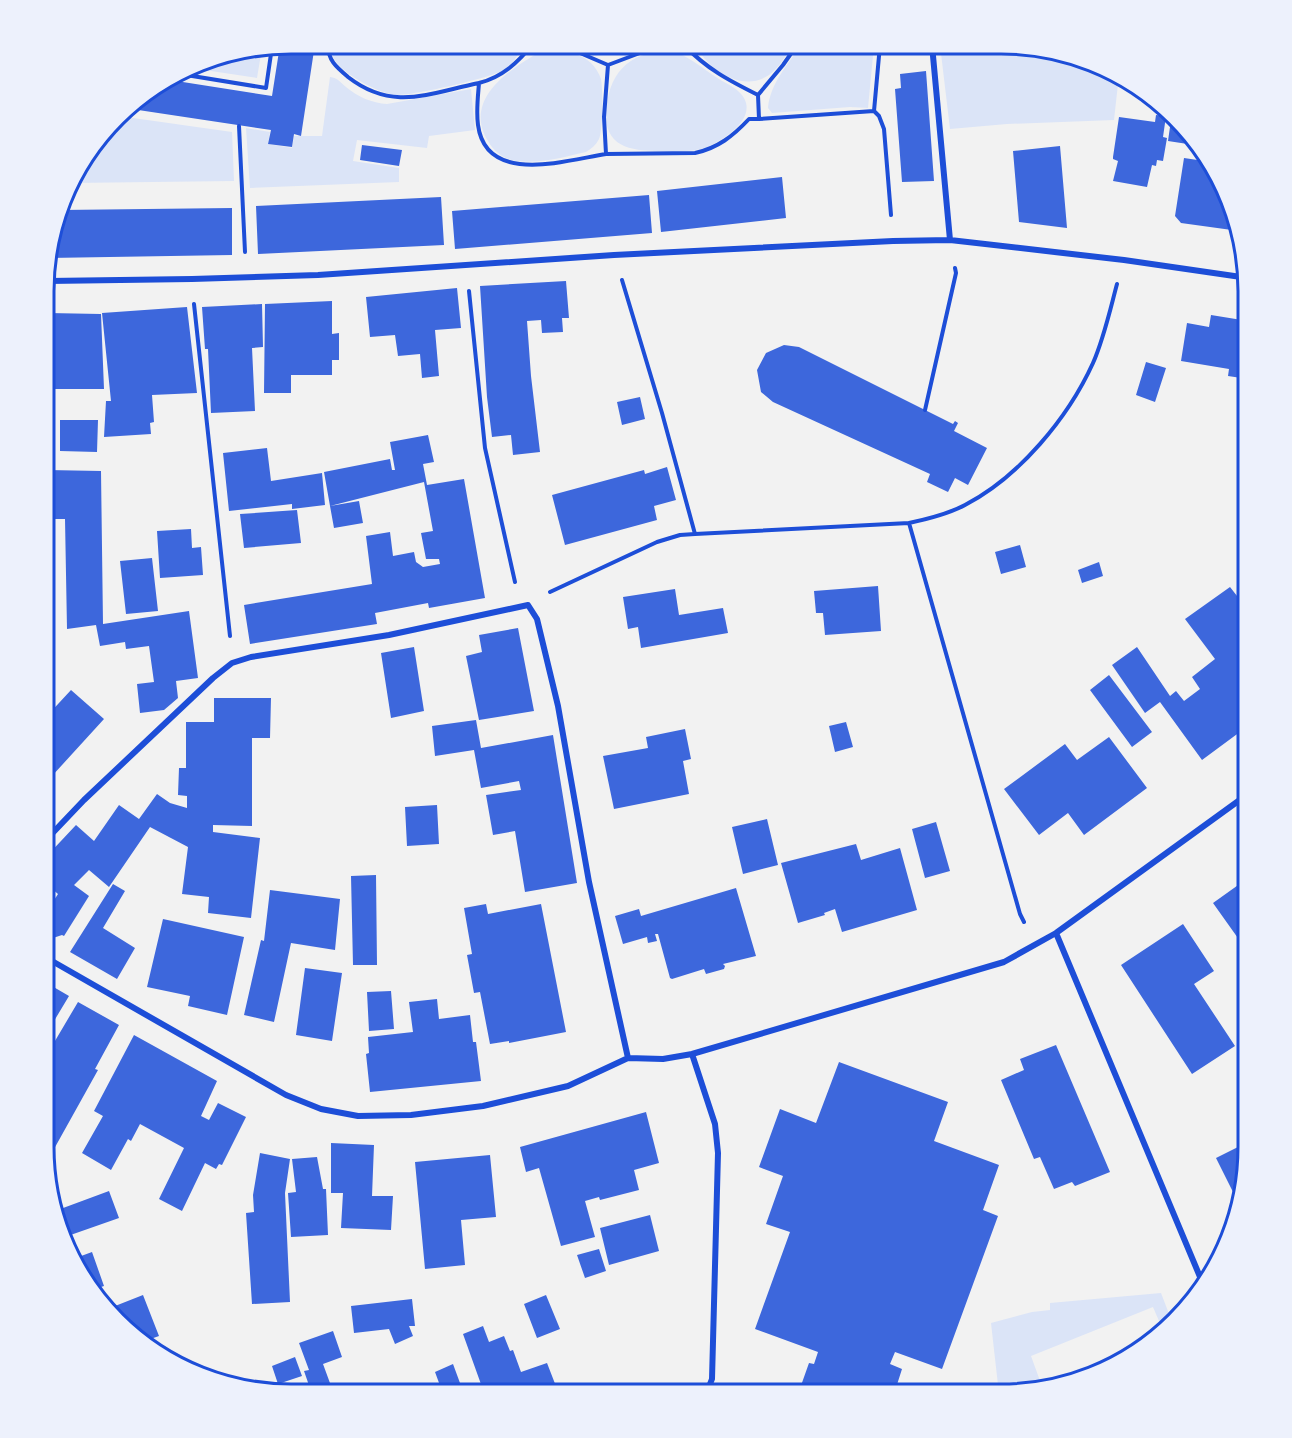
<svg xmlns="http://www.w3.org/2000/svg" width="1292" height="1438" font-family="'Open Sans',sans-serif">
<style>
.green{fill:#dbe4f7}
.building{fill:#3d67dc}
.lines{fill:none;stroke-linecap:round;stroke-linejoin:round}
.path{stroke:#1d4ed8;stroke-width:4}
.minor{stroke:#1d4ed8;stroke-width:6}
.rim{fill:none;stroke:#1d4ed8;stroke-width:3}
</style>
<rect width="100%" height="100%" fill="#f2f2f2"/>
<!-- green -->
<path class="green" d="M330 44H523C519 54 513 64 504 70 490 78 412 96 395 95 378 93 340 73 333 57 331 53 331 48 330 44Z
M571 44 650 45C627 58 594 56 571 44Z
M696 45H793C786 55 780 67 769 75 743 93 707 70 696 45Z
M801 45H874L868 108 850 107 772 113 768 108C770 84 788 64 801 45Z
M940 45 1033 46 1119 75 1114 120 1007 124 950 129Z
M262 48 257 78 191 68 211 57Z
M668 50C689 55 701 68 719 79 727 84 739 89 744 98 756 119 724 140 707 147 695 152 680 151 667 151 640 151 605 152 606 114 608 74 627 53 668 50Z
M542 51C558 50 579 51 591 63 595 67 599 73 601 79 603 88 603 131 599 139 596 145 591 149 586 152 564 157 540 164 517 161 505 160 494 152 488 141 462 99 511 68 542 51Z
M330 77C338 78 340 82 346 87 358 97 372 103 387 104L471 89 475 130 429 136 427 148 357 140 353 161 399 168V182L250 188 246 128 270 132 268 144 292 148 294 136H322Z
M119 116 232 132 234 181 71 183 77 167Z
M1161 1293 1171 1319 1162 1328 1153 1307 1031 1356 1043 1389 1017 1394H999L991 1323 1032 1312 1050 1310V1303Z"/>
<!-- building -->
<path class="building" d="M291 44H315L301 136 294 134 292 147 268 144 271 130 125 108 170 80 272 96 280 45Z
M926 71 934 181 902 182 895 89 901 88 900 74Z
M1156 115 1166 116 1163 137 1167 138 1163 161 1157 160 1156 166 1152 165 1147 187 1113 181 1118 161 1113 159V157L1119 117 1155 122Z
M1171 120 1194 142V145L1168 141Z
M362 145 402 150 399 166 360 160Z
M1060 146 1067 228 1019 222 1013 151Z
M1184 158 1211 162 1235 212 1239 231 1181 223 1175 216Z
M782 177 786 218 661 232 657 191Z
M649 195 652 233 455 249 452 211Z
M441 197 444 245 258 254 256 206Z
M232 208V255L48 258V243L61 210Z
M566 281 569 318H562L563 332 542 333 541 320 527 321 531 376 540 452 513 455 511 435 492 437 487 397 480 286Z
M457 288 461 328 435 330 439 376 422 378 420 354 398 356 395 335 370 337 366 297Z
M332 301V334L339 333V360H332V375H291V393H264L265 304Z
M262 304 263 347 252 348 255 411 211 413 208 349H205L202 307Z
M187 307 197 393 152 395 154 422 150 423 151 434 104 437 106 401H111L102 313Z
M48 313 101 314 104 389H48Z
M1211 315 1248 321V379L1228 376 1229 369 1181 361 1187 323 1209 327Z
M784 345 799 347 953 424 955 421 958 423 954 431 987 448 968 485 955 478 948 492 927 482 930 474 773 402 761 392 757 370 766 353Z
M1146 362 1166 368 1155 402 1136 395Z
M640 397 645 419 622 425 617 402Z
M60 420H98L97 452 60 451Z
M428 435 434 462 423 464 427 485 464 479 485 598 429 608 428 603 375 613 377 624 250 644 244 605 372 584 366 536 390 532 393 556 414 552 416 562 423 567 440 564 439 559H426L421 533 433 531 424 482 330 506 324 472 390 459 392 470H395L390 442Z
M267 448 271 481 322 473 325 505 292 509V504L229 511 223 453Z
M667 467 676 500 654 506 657 520 565 545 552 495 644 470 645 474Z
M47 470 101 471 103 624 189 611 198 678 176 681 178 698 164 710 140 713 137 684 154 682 149 646 126 649 125 642 100 646 96 625 67 629 65 519H47Z
M359 501 363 523 334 528 330 506Z
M297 510 301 543 244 548 240 514Z
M191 529 192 548 201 547 203 575 160 578 157 531Z
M1020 545 1026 567 1001 574 995 552Z
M152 558 158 611 126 614 120 561Z
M1099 562 1103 576 1082 583 1078 570Z
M878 586 881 631 825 635 823 613H816L814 591Z
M1230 587 1248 610V681L1246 682 1248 685V726L1202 760 1160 702 1145 713 1112 665 1137 647 1170 696 1176 691 1184 701 1200 689 1192 677 1215 659 1185 619Z
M675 589 679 615 723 608 728 633 641 648 638 627 628 629 623 597Z
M518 628 534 711 479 720 466 656 482 652 479 635Z
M414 647 424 711 391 718 381 653Z
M1109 675 1152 732 1132 747 1090 690Z
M71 690 104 719 52 776 50 774 46 779V717Z
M214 698H271L270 738H252V826L213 825V832L260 838 251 918 208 913 209 897 182 894 188 847 150 827 109 887 89 870 74 885 89 896 64 936 62 935 53 938 45 932V914L58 894 45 883V858L76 825 94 841 119 805 139 819 157 794 170 803 187 808V796L178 795 179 768H186V722H214Z
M476 720 481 748 553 735 577 883 525 892 515 831 493 835 486 795 521 790 519 781 481 788 474 750 435 756 432 726Z
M846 722 853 747 835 752 829 726Z
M685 729 691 759 683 761 689 794 614 809 603 756 648 748 646 737Z
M1109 737 1147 788 1084 835 1068 813 1039 835 1004 789 1065 744 1077 760Z
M437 805 439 844 407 846 405 807Z
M767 819 778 865 743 874 732 827Z
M936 822 950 871 925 878 912 829Z
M856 844 861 860 900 848 917 910 842 932 835 909 824 913 825 915 798 923 781 863Z
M376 875 377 965H353L351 876Z
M1248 878V945L1243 938 1240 941 1213 903Z
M113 884 125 891 103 928 135 948 117 979 70 952Z
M736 888 756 956 723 964 725 966 724 969 706 974 704 969 672 979 670 978 658 934H655L657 941 648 943 647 937 623 944 615 916 639 909 641 916Z
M270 890 340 899 335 950 291 943 274 1022 244 1015 261 940 264 941Z
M486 904 488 914 541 904 566 1032 509 1043V1041L490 1044 480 992 474 993 467 955 472 954 464 908Z
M163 919 244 937 227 1015 188 1006 190 996 147 987Z
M1183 924 1214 971 1194 984 1235 1046 1192 1074 1121 965Z
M305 968 342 973 332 1041 296 1035Z
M45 982 69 996 48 1031 45 1029Z
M391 991 394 1029 369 1031 367 992Z
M437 999 439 1019 470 1015 473 1042H476L481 1081 370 1092 366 1054 369 1053 368 1037 413 1032 409 1002Z
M78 1002 119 1025 95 1069 98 1070 54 1149 44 1143 45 1041 52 1046Z
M134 1035 217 1081 201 1116 209 1120 218 1103 246 1117 222 1165 219 1164 216 1169 205 1163 182 1211 159 1199 184 1148 140 1124 131 1141 128 1139 111 1170 82 1153 103 1116 94 1111Z
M1056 1045 1110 1172 1075 1186 1072 1182 1054 1189 1040 1157 1034 1159 1001 1080 1024 1070 1020 1059Z
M839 1062 948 1102 934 1141 999 1165 983 1210 998 1216 942 1369 895 1352 890 1364 902 1369 894 1394H798L809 1363 814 1364 818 1352 755 1329 790 1232 766 1224 783 1176 759 1167 780 1109 816 1123Z
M646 1112 659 1163 634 1170 639 1190 600 1200 599 1197 585 1201 595 1237 561 1246 539 1168 526 1172 520 1147Z
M1248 1142V1163L1237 1200 1216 1158Z
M331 1143 374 1145 372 1196H393L391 1230 341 1228 343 1193H331Z
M260 1153 290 1159 285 1193 290 1302 252 1304 246 1213 254 1212 253 1195Z
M490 1155 496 1217 461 1220 465 1265 425 1269 415 1162Z
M317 1157 323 1189H326L328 1235 291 1237 288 1193 296 1192 292 1159Z
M109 1191 119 1218 62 1238 55 1211Z
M650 1215 659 1251 609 1265 600 1228Z
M599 1249 606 1271 585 1278 577 1255Z
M92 1252 104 1286 92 1290 85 1284 73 1259Z
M143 1295 159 1336 145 1341 110 1308Z
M546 1295 560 1329 537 1338 524 1304Z
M412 1299 415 1326H409L413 1336 395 1344 389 1329 354 1333 351 1306Z
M483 1326 489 1342 504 1336 510 1351 513 1350 521 1372 547 1363 559 1394H465L482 1387 463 1334Z
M333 1331 342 1357 323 1364 334 1394H312L304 1371 309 1370 299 1343Z
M295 1357 302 1376 278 1384 272 1366Z
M453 1364 460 1383 442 1391 435 1372Z"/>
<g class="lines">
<!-- path -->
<path class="path" d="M327 44C329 61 335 66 348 77 393 112 429 93 479 83
M533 44C518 62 503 77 479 83 478 96 476 111 478 125 486 186 567 160 606 154L604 117 608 65
M559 44 608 65 661 45
M180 74 266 88 272 47
M758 95 783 65 797 45
M874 111 879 116 884 129 891 215
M759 119 874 111 880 45
M239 126 245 252
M606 154 695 153C718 148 733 136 749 119H759L758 95C728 80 707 69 684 45
M622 280 662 413 695 534 909 523C928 519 948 514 965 505 1019 477 1068 418 1093 363 1104 338 1110 310 1117 284
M469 291 485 448 515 582
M194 304 230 636
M925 410 956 273 955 268
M909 523 1020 914 1024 922
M550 592 657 542 680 535 695 534"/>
<!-- minor -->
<path class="minor" d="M932 45 950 240
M48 281 192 279 318 275 614 255 893 241 950 240 1124 260 1248 278
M45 841 84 800 213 678 232 663 251 657 389 635 528 605 537 619 558 706 589 882 628 1058
M1056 933 1203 1284
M45 957 286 1095 321 1109 358 1116 411 1115 483 1106 568 1086 628 1058 663 1059 692 1054 1004 962 1056 933 1248 794
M692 1054 715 1124 718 1153 712 1379 706 1394"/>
</g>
<!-- crop -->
<path d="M0 0H1292V1438H0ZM291 54H1001A237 237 0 0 1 1238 291V1147A237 237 0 0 1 1001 1384H291A237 237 0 0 1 54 1147V291A237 237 0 0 1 291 54Z" fill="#edf1fc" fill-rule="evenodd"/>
<path class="rim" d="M291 54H1001A237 237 0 0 1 1238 291V1147A237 237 0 0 1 1001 1384H291A237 237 0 0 1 54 1147V291A237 237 0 0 1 291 54Z"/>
</svg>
